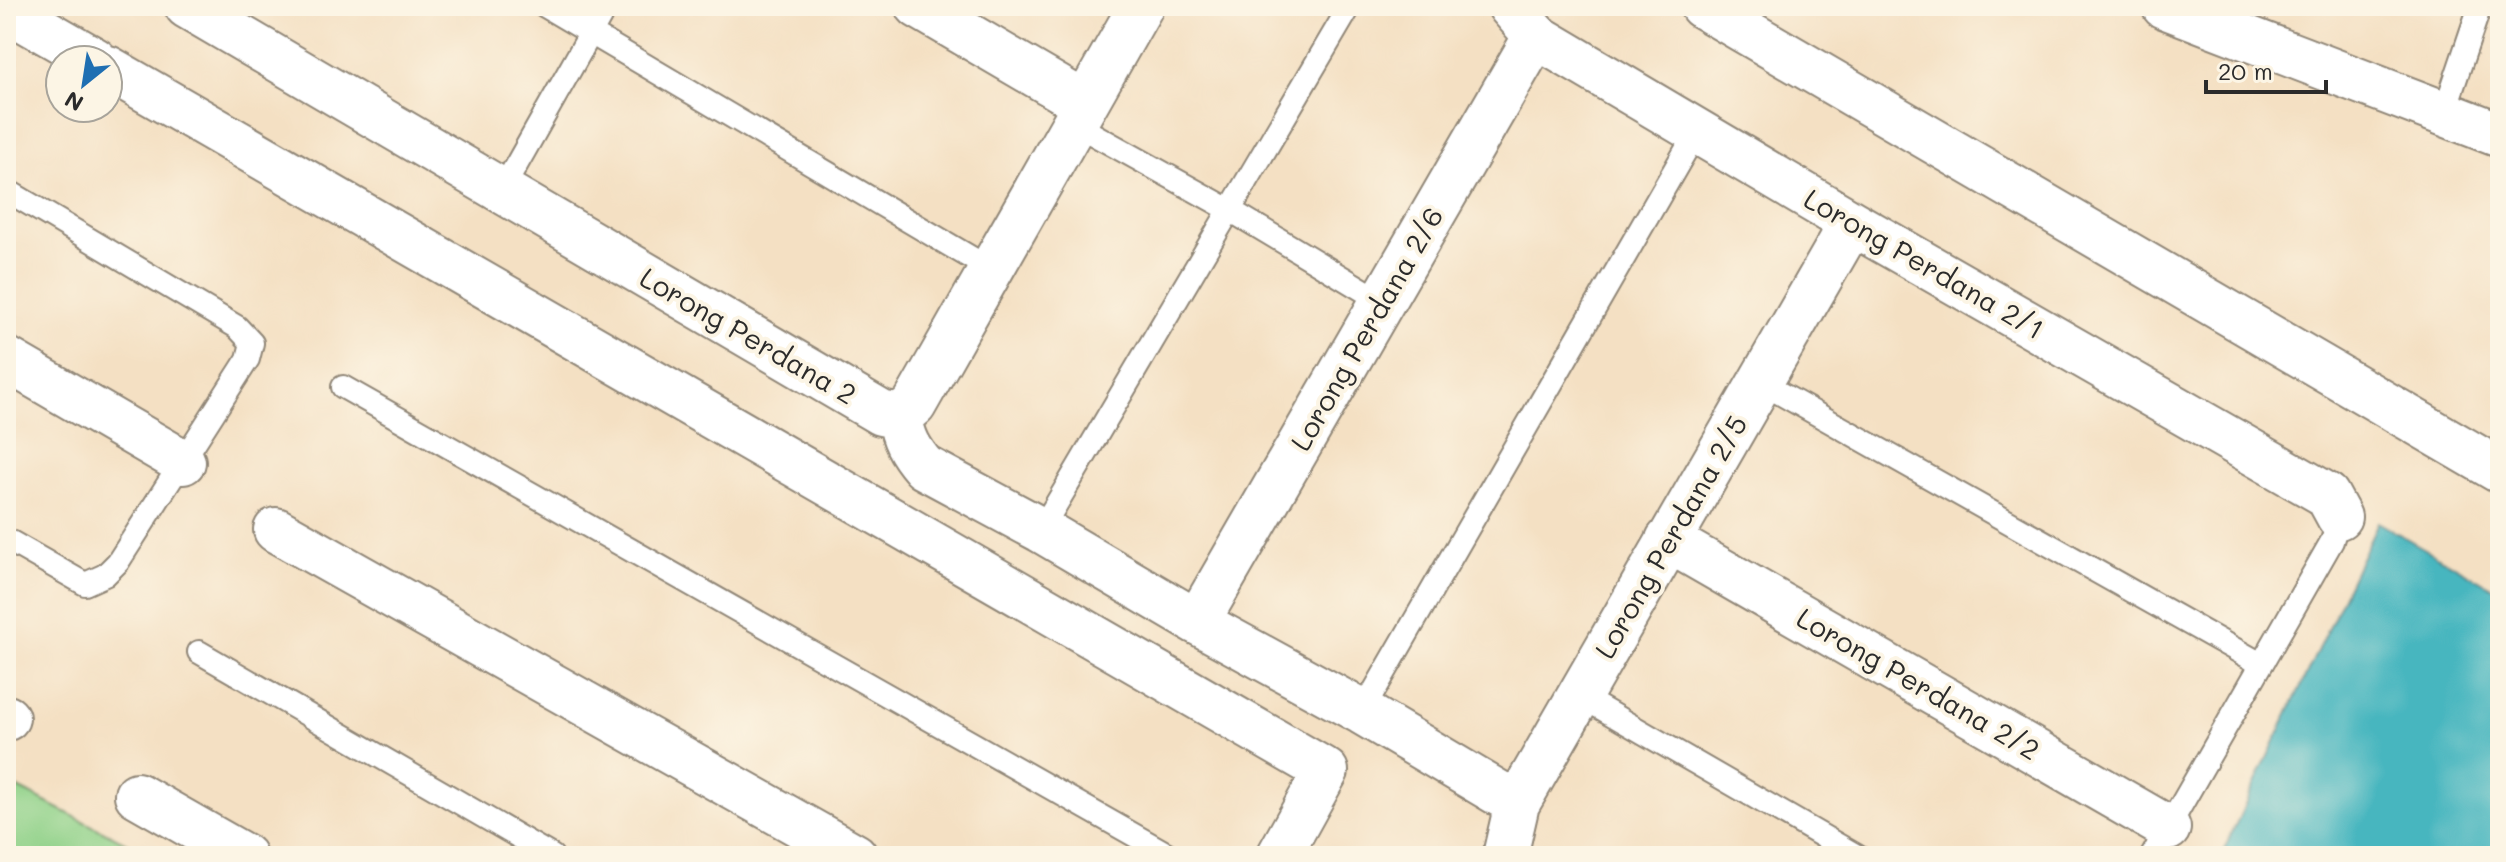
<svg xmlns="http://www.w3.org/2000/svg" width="2506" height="862" font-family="Mali,sans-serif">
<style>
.green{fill:#91d28a;stroke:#5e7e5a;stroke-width:2}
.water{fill:#47b6bf;stroke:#397075;stroke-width:2}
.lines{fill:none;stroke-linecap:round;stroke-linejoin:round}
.service-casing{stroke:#908677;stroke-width:26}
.minor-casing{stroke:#908677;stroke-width:48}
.service{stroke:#fff;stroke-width:22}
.minor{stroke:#fff;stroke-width:44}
.labels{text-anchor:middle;stroke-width:8;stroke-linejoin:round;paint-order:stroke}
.street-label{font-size:28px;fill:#2b2b2b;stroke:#fcf5e5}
</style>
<rect width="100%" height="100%" fill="#fcf5e5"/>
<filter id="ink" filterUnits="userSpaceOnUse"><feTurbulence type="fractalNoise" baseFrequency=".0125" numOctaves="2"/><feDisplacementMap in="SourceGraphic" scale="16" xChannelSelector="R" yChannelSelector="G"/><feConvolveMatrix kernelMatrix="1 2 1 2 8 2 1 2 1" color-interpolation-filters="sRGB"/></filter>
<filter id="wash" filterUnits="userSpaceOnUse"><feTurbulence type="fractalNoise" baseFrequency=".006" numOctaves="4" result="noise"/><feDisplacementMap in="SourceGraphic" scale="32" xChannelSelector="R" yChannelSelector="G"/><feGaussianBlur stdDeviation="1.8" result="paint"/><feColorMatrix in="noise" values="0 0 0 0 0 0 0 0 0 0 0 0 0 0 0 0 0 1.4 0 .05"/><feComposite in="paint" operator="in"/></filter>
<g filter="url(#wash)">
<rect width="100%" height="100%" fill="#f4e0c3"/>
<!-- green -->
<path class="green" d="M6 782 148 854 147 856H6Z"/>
<!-- water -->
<path class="water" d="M2378 522 2500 592V856H2221Z"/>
</g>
<g filter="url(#ink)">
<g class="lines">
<!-- service casing -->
<g class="service-casing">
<path id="service" d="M545 6 990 269
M2444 113 2480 6
M1073 123 1230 210 1383 302
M6 190 237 327 252 343 248 359 118 562 105 575 85 584 6 539
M501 192 606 6
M1760 382 2261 664
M343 387 1171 856
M1041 530 1350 6
M199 652 552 856
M1580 696 1857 856
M1362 712 1697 131
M2152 856 2332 541 2339 517"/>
</g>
<!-- minor casing -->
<g class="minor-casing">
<path id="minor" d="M187 6 881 413 900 417 914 405 1141 6
M918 6 1084 103
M1510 6 1536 36 1852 223 2327 495 2339 517
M1702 6 2500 471
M2164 6 2500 135
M6 9 95 60
M108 68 1326 771 1279 856
M6 359 183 462
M900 417C903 438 910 451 924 467L1041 530 1197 622 1362 712 1517 804
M276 530 855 856
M1668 540 2168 828
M1197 622 1536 36
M6 718H7
M137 795 244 856
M1505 856 1517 804 1852 223"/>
</g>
<!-- service -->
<use href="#service" class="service"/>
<!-- minor -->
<use href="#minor" class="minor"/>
</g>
</g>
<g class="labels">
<!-- street labels -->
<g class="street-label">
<text transform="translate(1924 264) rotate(30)" y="10">Lorong Perdana 2/1</text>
<text transform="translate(1367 329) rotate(-60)" y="10">Lorong Perdana 2/6</text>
<text transform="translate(748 336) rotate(30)" y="10">Lorong Perdana 2</text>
<text transform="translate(1671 537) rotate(-60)" y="10">Lorong Perdana 2/5</text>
<text transform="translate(1918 684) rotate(30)" y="10">Lorong Perdana 2/2</text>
</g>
</g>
<!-- margin -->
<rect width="2506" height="862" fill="none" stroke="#fcf5e5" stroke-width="32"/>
<!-- north arrow -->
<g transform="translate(84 84) rotate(210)"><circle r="38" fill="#fcf5e5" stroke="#a8a49b" stroke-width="2"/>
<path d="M0-6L14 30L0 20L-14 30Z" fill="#1f6fb2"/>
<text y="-12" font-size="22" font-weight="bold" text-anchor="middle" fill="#2b2b2b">N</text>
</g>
<!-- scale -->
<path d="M2206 80v12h120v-12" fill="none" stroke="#2b2b2b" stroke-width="4"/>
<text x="2218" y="80" font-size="24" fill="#2b2b2b" stroke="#fcf5e5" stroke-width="6" paint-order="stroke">20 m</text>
</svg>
